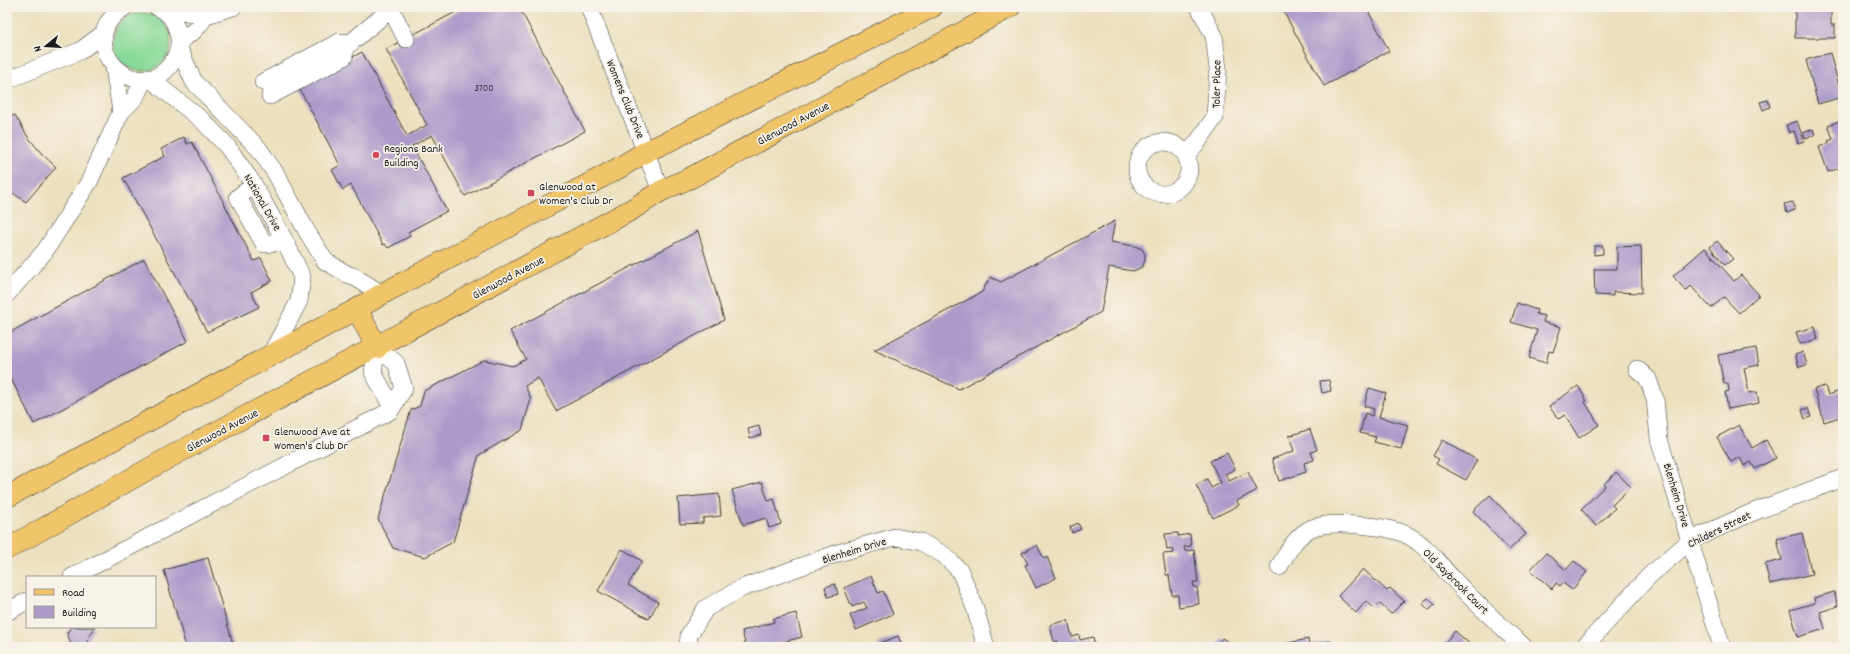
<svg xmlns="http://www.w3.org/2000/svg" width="1850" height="654" font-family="Dekko,sans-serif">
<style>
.green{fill:#89da9a;stroke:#527b5b}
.building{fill:#ac9bc9}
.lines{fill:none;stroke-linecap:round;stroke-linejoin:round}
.minor-casing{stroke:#3b3934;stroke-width:18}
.major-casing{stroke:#3b3934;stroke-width:22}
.minor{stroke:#fff;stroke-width:17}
.major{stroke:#f0c469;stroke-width:21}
.poi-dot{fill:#d1495b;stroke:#f7f3e8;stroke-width:1.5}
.labels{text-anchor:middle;stroke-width:3.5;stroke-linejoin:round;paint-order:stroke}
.number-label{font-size:10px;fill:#403c47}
.street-label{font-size:12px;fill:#1c1c1c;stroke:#f7f3e8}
.poi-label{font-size:12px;fill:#1c1c1c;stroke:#f7f3e8;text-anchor:start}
</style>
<rect width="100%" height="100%" fill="#f7f3e8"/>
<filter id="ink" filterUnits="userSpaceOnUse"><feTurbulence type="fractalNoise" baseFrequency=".025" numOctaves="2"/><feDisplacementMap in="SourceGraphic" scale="8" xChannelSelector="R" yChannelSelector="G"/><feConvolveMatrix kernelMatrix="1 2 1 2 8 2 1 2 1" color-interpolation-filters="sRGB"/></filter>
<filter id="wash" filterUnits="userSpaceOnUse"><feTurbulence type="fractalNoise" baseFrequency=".012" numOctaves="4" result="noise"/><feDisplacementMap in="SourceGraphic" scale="16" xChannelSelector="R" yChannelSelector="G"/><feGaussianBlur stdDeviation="0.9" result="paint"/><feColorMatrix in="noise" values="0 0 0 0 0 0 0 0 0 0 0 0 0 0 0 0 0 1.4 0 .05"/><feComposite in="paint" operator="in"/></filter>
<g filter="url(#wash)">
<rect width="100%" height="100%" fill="#ece0bf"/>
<!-- green -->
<path class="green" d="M113 42a29 29 0 1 1 58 0a29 29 0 1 1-58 0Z"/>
<g id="blocks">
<!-- building -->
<path class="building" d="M465 7H519L585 131 465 196 432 135 412 146 447 211 408 232 410 236 388 248 385 244 383 245 351 185 343 190 332 170 340 165 298 86 362 52 407 136 427 125 386 49Z
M1281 7H1366L1389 51 1324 86Z
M1772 7H1831V25H1835V38H1795V9H1772Z
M1830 53 1842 97 1818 104 1806 60Z
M1768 100 1770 107 1763 110 1760 102Z
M15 115 28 137 42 154 56 167 26 202 7 189V118Z
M1843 120V167L1828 172 1819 147 1829 143 1828 141 1833 139 1828 125Z
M1797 121 1804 141 1798 143 1794 131 1789 133 1786 125Z
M1813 129 1815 135 1805 138 1803 133Z
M184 137 187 144 192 142 254 261 261 258 272 281 251 292 259 307 207 332 123 178 165 156 161 149Z
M1793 202 1795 210 1787 213 1784 204Z
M1115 221 1111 242 1135 246 1142 249 1145 254V261L1142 267 1133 271 1109 267 1101 312 959 389 874 350 982 292 990 277 1001 282Z
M698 231 724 320 556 411 538 378 525 386 531 399 522 430 479 455 453 542 425 557 393 548 378 519 411 410 420 406 424 391 484 360 513 366 526 359 510 331Z
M1717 241 1733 259 1725 265 1710 247Z
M1594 246H1603V254L1594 255Z
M1641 246 1642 293 1613 292V296L1595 295 1594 269H1617V247Z
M1705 248 1734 281 1741 275 1759 295 1739 313 1724 297 1711 308 1691 286 1686 291 1673 276Z
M144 259 188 341 34 424 7 371V334Z
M1517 303 1537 310 1536 314 1545 316 1543 322 1561 327 1553 352 1549 351 1546 363 1529 358 1537 330 1511 322Z
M1815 327 1818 339 1800 344 1796 332Z
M1756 348 1759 365 1744 368 1749 393 1757 392 1759 403 1728 409 1725 392 1729 391 1728 384H1724L1718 355Z
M1803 352 1807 365 1799 367 1795 355Z
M1329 380 1331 391 1322 393 1320 381Z
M1578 386 1587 401 1585 402 1599 425 1579 438 1565 415 1558 419 1549 406Z
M1825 386 1828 395 1843 390V416L1824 422 1814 389Z
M1369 388 1386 393 1379 417 1408 425 1401 449 1374 442 1376 437 1360 433 1365 413 1372 416 1374 409 1364 406Z
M1808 408 1811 417 1805 419 1802 410Z
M1739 425 1752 448 1766 440 1776 458 1755 469 1751 462 1744 466 1740 457 1731 462 1717 437Z
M759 426 761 435 750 438 748 429Z
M1310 429 1317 450 1311 452 1314 460 1304 463 1306 472 1279 481 1272 459 1294 451 1289 436Z
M1442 440 1477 460 1466 480 1436 464 1439 459 1433 456Z
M1227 453 1235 469 1225 474 1229 481 1248 472 1257 490 1237 501 1239 505 1213 518 1196 485 1207 479 1211 488 1221 483 1210 461Z
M1616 472 1631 487 1612 505 1615 508 1596 526 1581 509 1605 486 1604 484Z
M762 482 768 501 774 499 781 524 769 528 766 518 743 525 732 490Z
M719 494 721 516 703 518V523L680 524 678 498Z
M1490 495 1526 534 1509 550 1473 511Z
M1078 523 1081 529 1072 533 1070 527Z
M1178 533V536L1190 534 1191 546 1184 547 1185 551 1194 550 1198 582H1193L1194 587H1197L1199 604 1179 607 1178 595H1172L1169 575H1166L1163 554 1174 553 1173 549 1167 550 1165 534Z
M1802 533 1812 574 1770 584 1765 564 1782 560 1777 539Z
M1037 545 1044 559 1047 557 1056 578 1036 588 1025 565 1028 564 1022 553Z
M622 549 642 561 628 585 658 602 649 619 598 591Z
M1546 553 1566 570 1574 561 1587 572 1572 590 1563 583 1560 586 1556 583 1552 589 1530 570Z
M208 558 234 647H186L164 570Z
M1363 569 1387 591 1390 588 1404 601 1391 614 1379 603 1374 608 1366 601 1356 613 1338 596Z
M871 576 878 593 883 591 893 614 856 630 850 615 867 608 864 602 852 607 844 588Z
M835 584 838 594 828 597 825 587Z
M1834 592 1838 606 1820 612 1825 629 1798 637 1790 610 1815 603 1814 598Z
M1428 598 1435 605 1429 610 1422 603Z
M796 613 802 637 771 645 772 647H746L742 631 774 622 773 619Z
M1068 620 1072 637 1079 635 1080 640 1093 637 1095 647H1060L1058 641 1054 642 1050 625Z
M71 627H95L87 641 88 647H72L67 633Z
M1455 631 1473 647H1445L1443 645Z
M898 636 903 647H880L878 644Z
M1222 638 1236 647H1216Z
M1308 639 1309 645 1330 641 1331 647H1279V645Z"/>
</g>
</g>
<g filter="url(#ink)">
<use href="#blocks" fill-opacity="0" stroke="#3b3934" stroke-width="1"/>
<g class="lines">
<!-- minor casing -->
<g class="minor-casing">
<path id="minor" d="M125 7C68 41 138 111 171 64 177 56 180 47 179 38 177 25 170 12 157 7
M390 7 406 39
M589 7 661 191
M161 8 207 15 233 7
M179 42 195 30 207 15
M179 48 194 82 259 149 276 174 306 230 325 261 347 274 353 276 382 294
M342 50 391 9
M114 68 121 112
M149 78 203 121 227 146 254 185 285 241 302 277 299 301 270 356
M7 80 80 51 104 33
M263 82 339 42 351 43
M270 96 344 57 345 49
M1137 168a26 26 0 1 1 52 0a26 26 0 1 1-52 0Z
M1186 155 1197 143 1215 117 1218 69 1215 43 1214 36 1199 7
M254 185 238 197 264 244 285 241
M7 294 45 251 89 182 121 112 135 98 144 79
M377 348 373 372 388 400 396 402
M1637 369 1648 379 1655 399 1659 439 1722 647
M1279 567C1287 553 1296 535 1312 528 1331 520 1386 526 1405 534 1427 544 1440 566 1456 582 1477 605 1501 626 1524 647
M72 577 390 411 404 388 396 363 377 348
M7 612 27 601
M688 647 689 635 706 608 742 588 838 553 895 537 921 542 944 555 960 571 975 608 986 647
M1584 647 1649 576 1691 540 1751 513 1843 478"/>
</g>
<!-- major casing -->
<g class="major-casing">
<path id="major" d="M357 309 377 348
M7 497 357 309 382 294 617 169 647 151 671 140 932 7
M7 549 170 457 631 210 661 191 690 178 1010 7"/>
</g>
<!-- minor -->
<use href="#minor" class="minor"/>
<!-- major -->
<use href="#major" class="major"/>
</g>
</g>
<!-- markers -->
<g class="poi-dot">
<circle cx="376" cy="155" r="4"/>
<rect x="527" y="189" width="8" height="8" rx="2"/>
<rect x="262" y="434" width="8" height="8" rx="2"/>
</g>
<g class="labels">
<!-- number labels -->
<g class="number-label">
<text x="484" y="91">3700</text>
</g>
<!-- street labels -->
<g class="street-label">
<text transform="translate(1216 84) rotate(-89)" y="4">Toler Place</text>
<text transform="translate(626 99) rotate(68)" y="4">Womens Club Drive</text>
<text transform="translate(793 123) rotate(-28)" y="4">Glenwood Avenue</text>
<text transform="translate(263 202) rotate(60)" y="4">National Drive</text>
<text transform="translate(508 277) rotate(-28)" y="4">Glenwood Avenue</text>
<text transform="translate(222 430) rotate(-28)" y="4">Glenwood Avenue</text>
<text transform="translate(1677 495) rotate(73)" y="4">Blenheim Drive</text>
<text transform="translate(1719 529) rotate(-26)" y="4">Childers Street</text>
<text transform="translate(854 550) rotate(-17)" y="4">Blenheim Drive</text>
<text transform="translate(1456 581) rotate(45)" y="4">Old Saybrook Court</text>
</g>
<!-- poi labels -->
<g class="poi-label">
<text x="384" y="152">Regions Bank<tspan x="384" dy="14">Building</tspan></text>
<text x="539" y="190">Glenwood at<tspan x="539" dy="14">Women's Club Dr</tspan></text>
<text x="274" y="435">Glenwood Ave at<tspan x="274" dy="14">Women's Club Dr</tspan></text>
</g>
</g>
<!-- margin -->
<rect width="1850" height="654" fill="none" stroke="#f7f3e8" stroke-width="24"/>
<!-- legend -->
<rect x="26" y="576" width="130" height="52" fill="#f7f3e8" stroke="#9f9d96"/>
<rect x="34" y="589" width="20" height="6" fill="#f0c469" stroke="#9f9d96"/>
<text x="62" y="596" font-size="12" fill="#1c1c1c">Road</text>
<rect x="34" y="606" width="20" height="12" fill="#ac9bc9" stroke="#9f9d96"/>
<text x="62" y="616" font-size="12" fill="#1c1c1c">Building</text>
<!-- north arrow -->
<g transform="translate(46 46) rotate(252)" stroke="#f7f3e8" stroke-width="3" paint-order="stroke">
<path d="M0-3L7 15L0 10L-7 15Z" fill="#1c1c1c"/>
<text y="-6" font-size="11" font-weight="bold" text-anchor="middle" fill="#1c1c1c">N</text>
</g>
</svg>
